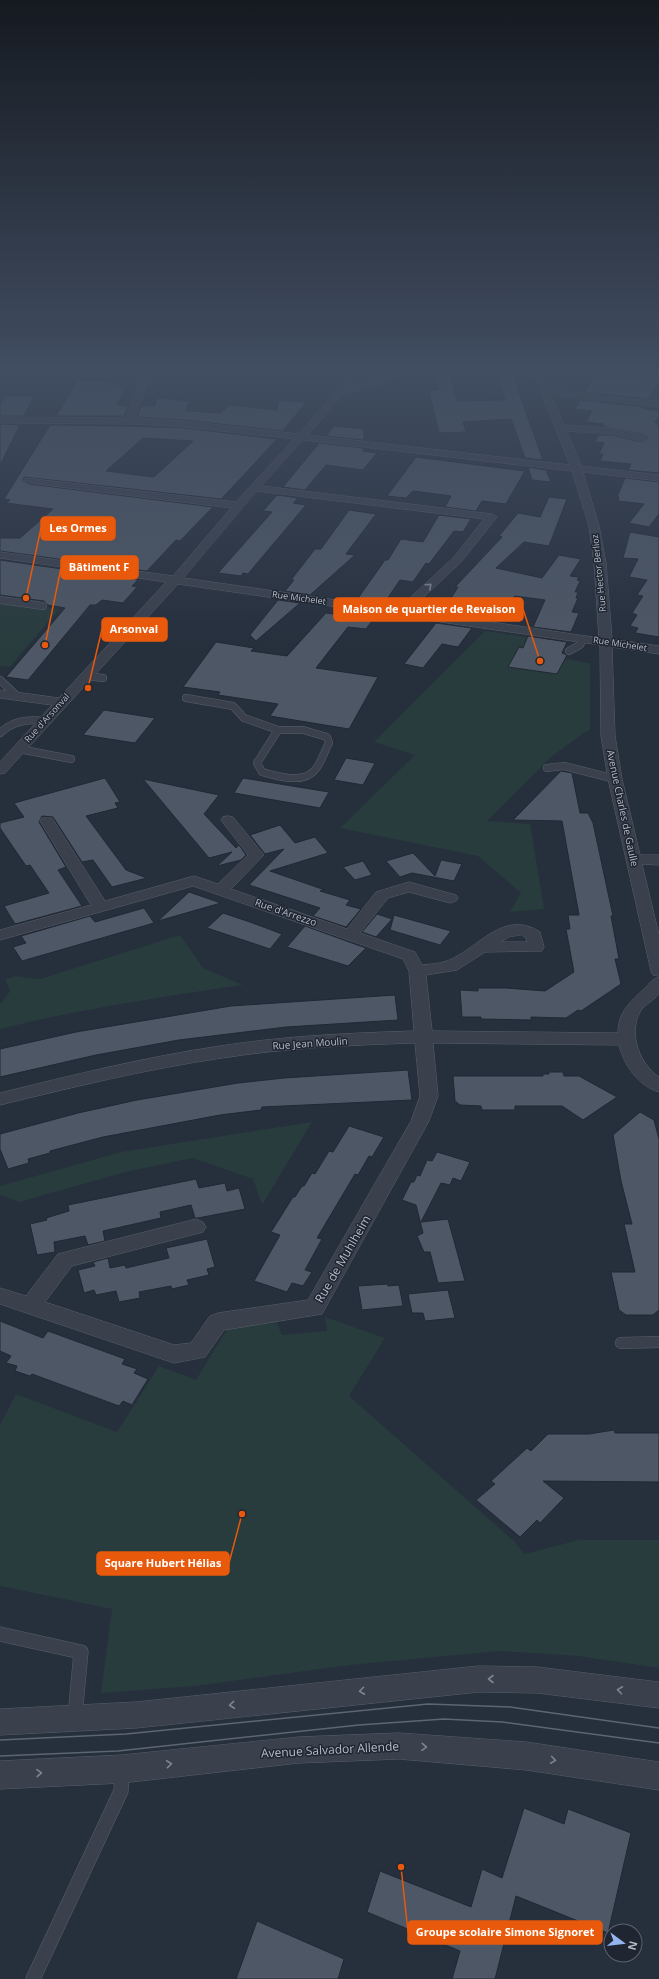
<svg xmlns="http://www.w3.org/2000/svg" width="659" height="1979" font-family="'Open Sans',sans-serif">
<style>
.green{fill:#283b3d}
.building{fill:#4d5765;stroke:#212834;fill-rule:evenodd}
.lines{fill:none;stroke-linecap:round;stroke-linejoin:round}
.lane-far3-casing{stroke:#585f6b;stroke-width:6}
.lane-far2-casing{stroke:#585f6b;stroke-width:8}
.lane-far1-casing{stroke:#585f6b;stroke-width:12}
.lane-casing{stroke:#585f6b;stroke-width:15}
.street-casing{stroke:#585f6b;stroke-width:1}
.lane-far3{stroke:#3a414d;stroke-width:5.5}
.lane-far2{stroke:#3a414d;stroke-width:7}
.lane-far1{stroke:#3a414d;stroke-width:11}
.lane{stroke:#3a414d;stroke-width:14}
.street{fill:#3a414d;fill-rule:evenodd}
.tram{stroke:#5d6573;stroke-width:1.5}
.oneway{stroke:#7e8591}
.labels{text-anchor:middle;stroke-width:3;stroke-linejoin:round;paint-order:stroke}
.far-street-label{font-size:9px;fill:#b6bdc8;stroke:#1f2632}
.street-label{font-size:10px;fill:#b6bdc8;stroke:#1f2632}
.near-street-label{font-size:12px;fill:#b6bdc8;stroke:#1f2632}
.leader{fill:none;stroke:#e8590c;stroke-width:1.5}
.callout-dot{fill:#e8590c;stroke:#1f2632;stroke-width:1.5}
.callout{fill:#e8590c;stroke:#e8590c;stroke-width:1.5}
.callout-label{font-size:11px;text-anchor:middle;font-weight:bold;fill:#fff}
</style>
<rect width="100%" height="100%" fill="#262f3c"/>
<!-- green -->
<path class="green" d="M0 604 41 610 44 608 59 609 10 667 0 666Z
M485 631 558 641 554 652 519 647 508 667 538 668 559 671 565 659 590 663V730L584 733 551 757 487 821 530 824 544 909 510 912 521 893 478 856 340 828 415 755 374 742Z
M180 935 203 968 243 985C162 997 80 1009 0 1029V1004L10 991 5 980 15 976 40 979Z
M312 1122 262 1205 253 1179 193 1158 126 1172 19 1202 0 1195V1186L121 1152Z
M325 1317 385 1338 349 1396 515 1542 524 1554 579 1540H659V1668L578 1656 500 1651 350 1665 195 1686 101 1693 112 1609 0 1586V1425L16 1394 117 1432 159 1366 196 1380 228 1328 276 1321 282 1335 327 1331Z"/>
<!-- building -->
<path class="building" d="M446 370H449L457 401 505 400 495 371 511 370 543 460 525 458 511 419 463 422 466 432 439 433 429 390H438L435 375 442 374Z
M659 376V381L648 399 585 392 594 377Z
M78 380 102 381V382H114L113 386H126L117 405 128 406 124 416H56Z
M4 396H34L24 416H0V404Z
M157 398 189 401 186 411 221 413 229 405 277 410 278 401 306 402 283 431 184 420 137 417 141 406H155Z
M580 400 643 407 642 408 659 411V416L655 422 659 426V473L628 470 631 464 600 461 603 454H599L604 443 595 442 598 435H612L642 442 648 438 645 435 603 426 604 424 586 422 592 411 575 409Z
M0 424 20 425 0 465Z
M50 425 129 426 184 428 277 439 242 477 221 499 24 477 23 480 29 484 213 507 180 541 176 540 147 571 0 551V538H20L53 509 6 503 10 500 4 499ZM143 438 193 441 154 477 106 471Z
M334 426 364 429V440L326 436Z
M319 443 363 448V451L377 453 363 470 326 465 305 490 283 487Z
M416 457 470 464 525 471 506 504 482 501 476 511 445 507 451 496 413 491 406 498 387 496Z
M528 467 546 470 551 482 532 480Z
M625 478 659 482V514L649 527 629 523 644 504 618 501 619 497H617Z
M277 495 298 498 293 503 306 505 248 574 243 573 241 576 218 573 272 512 263 511Z
M549 497 567 499 549 546 524 542 496 568 542 578 559 555 581 559 570 576 579 577 577 580 580 581 575 592H578L576 598H578L572 612 579 613 571 632 533 627 545 600 515 596 507 604 487 601 478 618 442 613 458 587H455L502 537 499 536 518 513 540 517Z
M349 510 376 514 346 554 355 555 310 595 285 591 294 580H291L315 549H321Z
M439 515 471 519 463 532 454 531 429 564 426 563 413 582 400 580 383 605 356 601 385 560H388L401 539 423 542Z
M630 532 659 537V637L635 633 638 628 630 626 637 615 632 613 643 596 637 595 647 580 629 577 638 559 623 558Z
M0 560 138 580 132 586 137 587 123 603 102 600 96 605H90L28 680 6 677 65 608 48 605 44 601 0 595Z
M278 600 300 603 256 641 250 635Z
M350 610 377 614 366 629 348 627 316 668 378 677 349 729 270 716 278 704 218 695 220 692 183 687 216 642 254 648 251 651 287 656 326 613 346 616Z
M436 623 472 628 458 647 442 644 423 668 404 664Z
M528 636 567 642 562 653 567 655 557 674 508 667 519 647 523 648Z
M104 710 155 718 135 743 83 735Z
M346 758 375 763 363 785 334 780Z
M561 771 572 773 580 813H588L593 823 613 916H611L619 959H615L621 984 581 1011 578 1010 566 1018 531 1017V1020L481 1019V1017H462L460 990 478 991V988H506L545 991 574 972 566 929H570L568 915H579L562 821 513 820Z
M105 778 120 802 115 803 118 808 86 816 126 870 147 878 112 887 93 860 82 862 53 817 42 816 39 822 66 867 58 870 82 906 15 924 4 906 49 893 30 865 26 866 0 828V823L24 817 14 803Z
M243 778 329 792 320 808 234 793Z
M143 779 219 795 204 814 236 848 239 845 246 855 241 860 217 866 232 852 209 858Z
M280 825 295 843 315 837 328 853 270 871 325 890 320 891 350 900 346 905 361 909 346 927 313 916 320 908 249 885 284 849 265 854 250 835Z
M413 853 435 876 441 860 462 864 454 881 412 873 400 877 386 861Z
M363 861 372 875 355 880 343 867Z
M189 892 221 903 158 921Z
M144 908 154 923 22 961 13 947 26 943 21 936 90 916 95 922Z
M223 913 250 922 282 934 270 949 207 928Z
M377 914 392 919 376 937 362 932Z
M394 915 451 931 440 945 390 930Z
M305 926 366 948 348 966 287 947Z
M395 995 398 1020 286 1027 179 1040 96 1055 0 1077V1049L76 1032 231 1006Z
M408 1070 412 1100 262 1107 261 1110 220 1115 103 1137 50 1151V1153L28 1159 29 1163 8 1169 0 1149V1134L78 1113 137 1100 238 1083 284 1078Z
M549 1072H563L564 1076H579L617 1097 583 1120 562 1106H515V1110H482L481 1106 460 1105 455 1101 453 1076H543V1074H549Z
M640 1112 654 1120 659 1139V1310L653 1315H626L619 1310 611 1272H635L624 1224H632L621 1181 613 1135Z
M349 1126 384 1137 372 1157 369 1156 358 1175 355 1174 317 1238 322 1239 305 1270 312 1272 303 1286 292 1283 287 1292 254 1281 280 1235 271 1232 293 1197H295L302 1186H304L312 1173 315 1174 329 1151 333 1152Z
M437 1152 470 1162 461 1181 453 1178 450 1185 441 1183 421 1222 448 1219 465 1281 438 1283 430 1252H424L417 1236 423 1233 416 1205 402 1200 411 1182H414L417 1175 420 1176 427 1160 432 1161Z
M196 1179 199 1188 225 1183 227 1191 239 1188 245 1209 198 1218H195L191 1205 160 1212 161 1218 103 1231 105 1241 88 1245 85 1236 54 1242 55 1252 37 1255 30 1224 47 1220 46 1218 69 1211 68 1205Z
M207 1239 215 1267 207 1269 209 1275 187 1280 189 1285 172 1289 171 1286 139 1292 140 1298 119 1302 116 1291 96 1295 94 1290 84 1293 78 1270 95 1266 93 1262 108 1258 110 1268 125 1265 126 1268 169 1258 166 1248Z
M387 1284 388 1286 399 1285 403 1306 362 1310 358 1286Z
M448 1290 455 1318 425 1321 423 1313H412L408 1294Z
M0 1321 43 1338 48 1331 125 1359 122 1364 137 1369 134 1373 148 1379 132 1405 123 1401 119 1406 32 1374 30 1376 15 1371 17 1366 6 1363 11 1356 0 1351Z
M614 1430 615 1433H659V1482L543 1481 564 1498 540 1523 537 1520 520 1537 476 1500 495 1484 491 1481 527 1448 531 1451 548 1434H589Z
M524 1808 564 1824 568 1809 631 1833 608 1933 516 1896 495 1979H452L460 1951 367 1912 380 1871 471 1907 482 1869 502 1878Z
M257 1921 344 1959 338 1979H236Z"/>
<g class="lines">
<!-- lane-far3 casing -->
<g class="lane-far3-casing">
<path id="lane-far3" d="M546 392 659 404"/>
</g>
<!-- lane-far2 casing -->
<g class="lane-far2-casing">
<path id="lane-far2" d="M0 600 43 606
M569 651 580 645 583 639
M85 676 103 678
M0 680 17 696
M186 698 233 706 244 718 278 730
M278 730H303L327 737 329 743C324 752 321 764 314 771 302 784 276 776 262 772L257 763Z
M0 733C13 721 27 719 44 721
M19 749 71 759
M547 768 564 766 615 779"/>
</g>
<!-- lane-far1 casing -->
<g class="lane-far1-casing">
<path id="lane-far1" d="M621 1343 659 1342"/>
</g>
<!-- lane casing -->
<g class="lane-casing">
<path id="lane" d="M0 1634 81 1652 75 1716
M33 1979 121 1791 122 1772"/>
</g>
<!-- street casing -->
<g class="street-casing">
<path id="street" d="M144 370H152L135 418 184 421 299 434 341 385 345 376 344 370H352L353 376 349 387 385 376 376 370H445L441 373 394 376 392 380 342 395 308 435 570 465 532 370H540L564 425 612 428 645 436 647 438 642 441 612 434 567 431 581 466 659 475V481L583 472 599 526 606 563 612 639 659 646V654L612 647 615 736 622 779 640 855H659V865L642 864 659 935V976L653 975 651 971 608 779 601 736 600 645 178 584 5 773 0 774V762L52 705 0 698V690L59 698 166 582 0 558V552L173 576 231 508 29 483 24 480 25 478 236 502 294 439 184 427 129 424 0 423V417L125 418ZM303 440 572 471 589 526 594 563 599 638 410 610 462 561 497 517 492 514 262 486ZM257 491 484 519 454 557 398 609 184 578Z
M228 816 233 817 264 855 231 889 347 929 376 892 409 882 456 895 458 898 456 901 450 903 409 892 388 898 360 933 415 952 422 965C430 964 439 964 447 961 477 950 503 908 540 932L544 947 542 951 485 952 457 970 426 975 432 1031 618 1033C618 1012 630 1002 645 988 650 983 652 979 659 977V994C653 1001 643 1005 639 1014 629 1036 640 1064 659 1077V1092C638 1086 624 1065 619 1045L433 1043 438 1096 429 1121 322 1314 224 1330 205 1357 174 1363 0 1304V1288L26 1296 58 1254 196 1219 203 1222 206 1227 203 1232 72 1266 45 1302 174 1345 191 1343 210 1316 218 1313 308 1300 411 1121 420 1096 415 1043C350 1045 286 1048 222 1058 147 1069 73 1087 0 1105V1093C73 1075 146 1057 220 1046 284 1036 349 1033 414 1031L409 971 403 959 193 886 0 940V930L91 905 40 821 42 818H52L105 901 194 876 218 884 248 855 221 820 223 817ZM522 935 526 938 527 942H501L509 937Z
M479 1666 537 1667 659 1682V1708L537 1693 479 1692 136 1728 0 1735V1709L136 1702Z
M399 1733 526 1742 659 1762V1790L526 1770 399 1759 299 1763 122 1783 0 1789V1761L122 1755 299 1737Z"/>
</g>
<!-- lane-far3 -->
<use href="#lane-far3" class="lane-far3"/>
<!-- lane-far2 -->
<use href="#lane-far2" class="lane-far2"/>
<!-- lane-far1 -->
<use href="#lane-far1" class="lane-far1"/>
<!-- lane -->
<use href="#lane" class="lane"/>
<!-- street -->
<use href="#street" class="street"/>
<!-- tram -->
<path class="tram" d="M0 1740 126 1734 428 1704 510 1707 659 1728
M0 1756 118 1751 359 1725 444 1719 502 1722 659 1743"/>
</g>
<!-- one-way arrows -->
<defs><path id="oneway-chevron" d="M-2-3.5L2.5 0L-2 3.5" fill="none" stroke-width="1.6" stroke-linecap="round" stroke-linejoin="round"/></defs>
<g class="oneway">
<use href="#oneway-chevron" transform="translate(429 586) rotate(-42)"/>
<use href="#oneway-chevron" transform="translate(491 1679) rotate(180)"/>
<use href="#oneway-chevron" transform="translate(620 1690) rotate(-172)"/>
<use href="#oneway-chevron" transform="translate(362 1691) rotate(173)"/>
<use href="#oneway-chevron" transform="translate(232 1705) rotate(174)"/>
<use href="#oneway-chevron" transform="translate(424 1747) rotate(3)"/>
<use href="#oneway-chevron" transform="translate(553 1760) rotate(8)"/>
<use href="#oneway-chevron" transform="translate(169 1764) rotate(-6)"/>
<use href="#oneway-chevron" transform="translate(39 1773) rotate(-3)"/>
</g>
<!-- sky -->
<linearGradient id="sky" x2="0" y2="1"><stop stop-color="#151a21"/><stop offset="0.57" stop-color="#414d61"/><stop offset="1" stop-color="#414d61" stop-opacity="0"/></linearGradient>
<rect width="659" height="647" fill="url(#sky)"/>
<g class="labels">
<!-- far-street labels -->
<g class="far-street-label">
<text transform="translate(599 573) rotate(-96)" y="3">Rue Hector Berlioz</text>
<text transform="translate(299 598) rotate(8)" y="3">Rue Michelet</text>
<text transform="translate(620 644) rotate(9)" y="3">Rue Michelet</text>
<text transform="translate(47 718) rotate(-48)" y="3">Rue d'Arsonval</text>
</g>
<!-- street labels -->
<g class="street-label">
<text transform="translate(623 808) rotate(78)" y="4">Avenue Charles de Gaulle</text>
<text transform="translate(286 912) rotate(19)" y="4">Rue d'Arrezzo</text>
<text transform="translate(310 1043) rotate(-4)" y="4">Rue Jean Moulin</text>
</g>
<!-- near-street labels -->
<g class="near-street-label">
<text transform="translate(343 1259) rotate(-60)" y="4">Rue de Muhlheim</text>
<text transform="translate(330 1750) rotate(-3)" y="4">Avenue Salvador Allende</text>
</g>
</g>
<!-- callouts -->
<path class="leader" d="M26 598L41 528M45 645L61 568M540 661L523 609M88 688L102 629M242 1514L229 1563M401 1867L408 1932"/>
<g class="callout-dot">
<circle cx="26" cy="598" r="4"/>
<circle cx="45" cy="645" r="4"/>
<circle cx="540" cy="661" r="4"/>
<circle cx="88" cy="688" r="4"/>
<circle cx="242" cy="1514" r="4"/>
<circle cx="401" cy="1867" r="4"/>
</g>
<g class="callout">
<rect x="41" y="517" width="74" height="23" rx="4"/>
<rect x="61" y="556" width="77" height="23" rx="4"/>
<rect x="334" y="598" width="189" height="23" rx="4"/>
<rect x="102" y="618" width="65" height="23" rx="4"/>
<rect x="97" y="1552" width="132" height="23" rx="4"/>
<rect x="408" y="1921" width="194" height="23" rx="4"/>
</g>
<g class="callout-label">
<text x="78" y="532">Les Ormes</text>
<text x="99" y="571">Bâtiment F</text>
<text x="429" y="613">Maison de quartier de Revaison</text>
<text x="134" y="633">Arsonval</text>
<text x="163" y="1567">Square Hubert Hélias</text>
<text x="505" y="1936">Groupe scolaire Simone Signoret</text>
</g>
<!-- north arrow -->
<g transform="translate(623 1943) rotate(105)"><circle r="19" fill="#1f2632" stroke="#5b626e"/>
<path d="M0-3L7 15L0 10L-7 15Z" fill="#94b5ef"/>
<text y="-6" font-size="11" font-weight="bold" text-anchor="middle" fill="#b6bdc8">N</text>
</g>
</svg>
